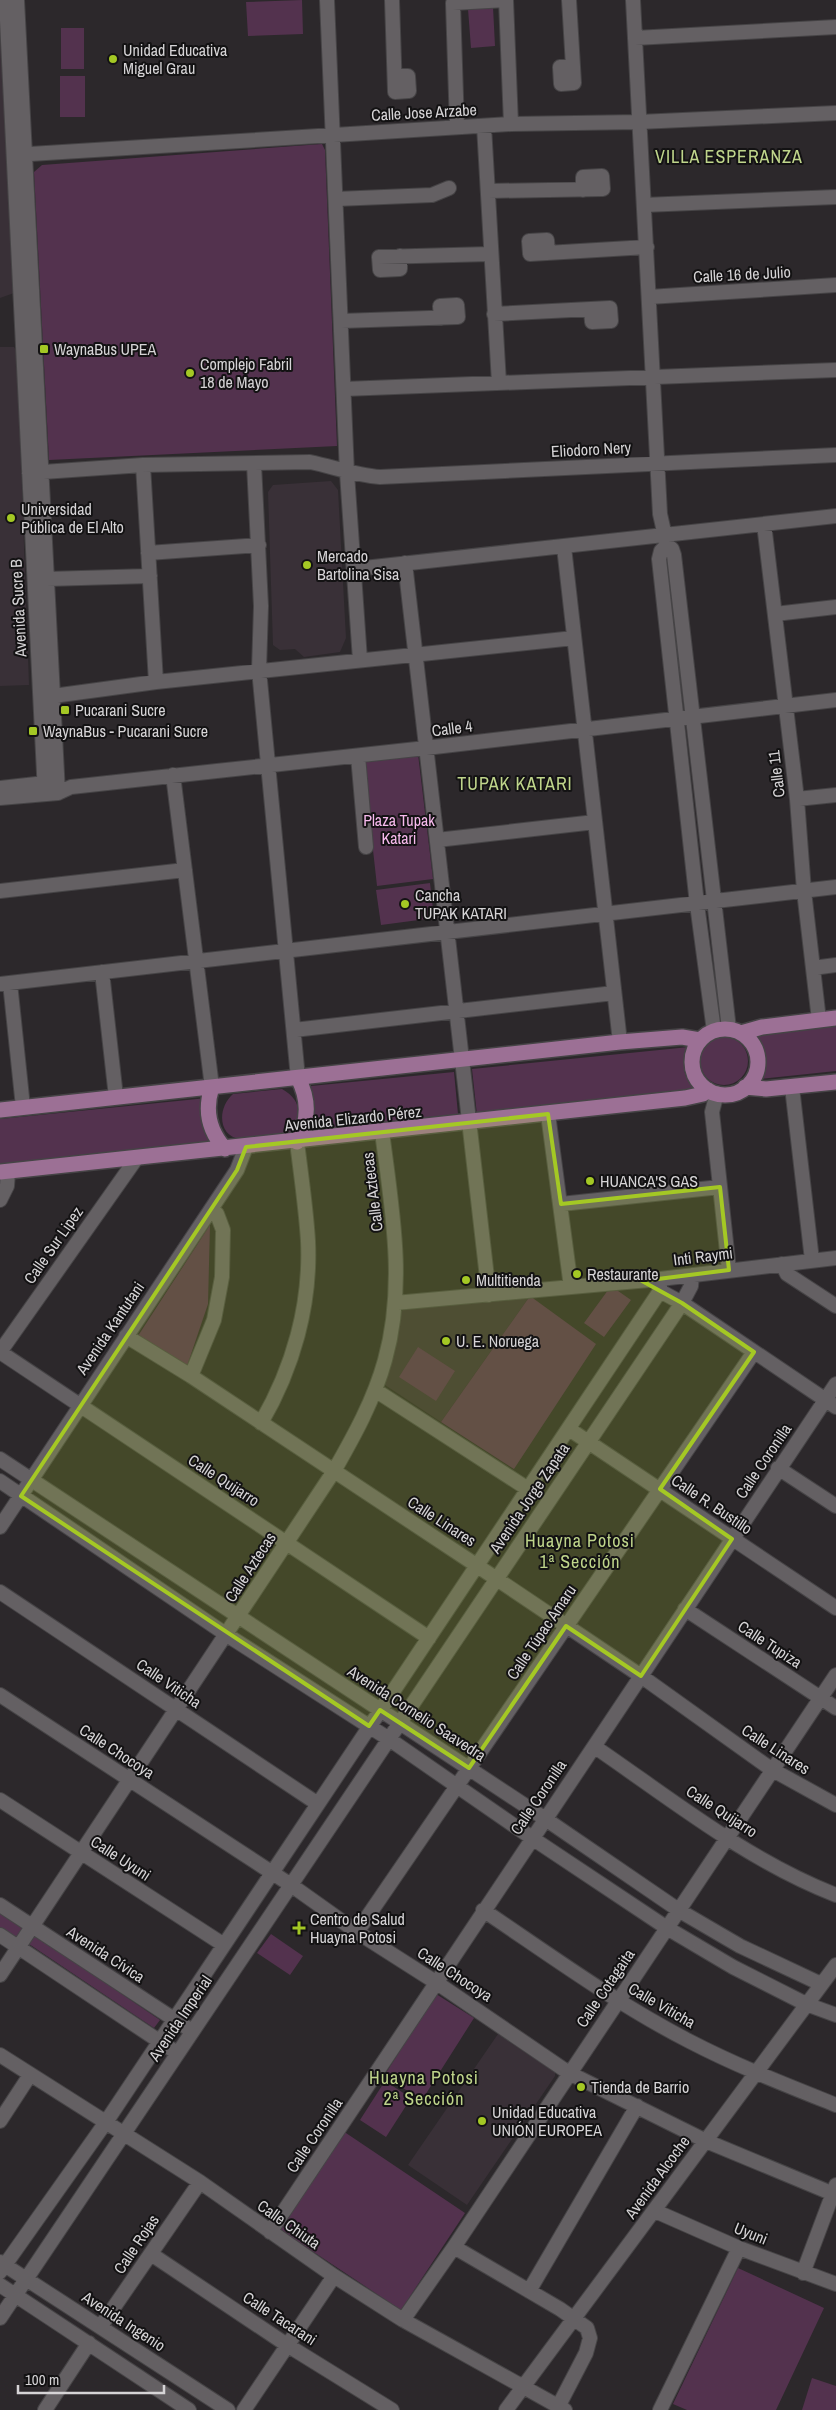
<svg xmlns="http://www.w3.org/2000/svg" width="836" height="2410" font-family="'Archivo Narrow',sans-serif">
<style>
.built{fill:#393037}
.green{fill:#53324e}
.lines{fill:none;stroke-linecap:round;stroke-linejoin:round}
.minor-casing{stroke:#464446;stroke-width:16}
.major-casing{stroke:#464446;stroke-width:18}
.minor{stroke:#646063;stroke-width:14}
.major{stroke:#9c7095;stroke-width:15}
.marked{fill:#a4c824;fill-opacity:0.2;stroke:#a4c824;stroke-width:4;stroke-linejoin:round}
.poi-dot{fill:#a4c824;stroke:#131213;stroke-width:2}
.labels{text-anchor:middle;stroke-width:4;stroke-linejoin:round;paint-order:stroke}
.poi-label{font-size:16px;fill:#d6d4d6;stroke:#131213;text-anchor:start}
.street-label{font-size:16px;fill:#d6d4d6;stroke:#131213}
.park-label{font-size:16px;fill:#f7baed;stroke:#131213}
.neighbourhood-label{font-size:18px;letter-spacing:1px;fill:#bfd58b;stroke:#131213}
</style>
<rect width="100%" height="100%" fill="#2c282b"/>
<!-- built -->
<path class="built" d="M0 0 14 293 0 298Z
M0 347H14L17 351 29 685 0 686Z
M331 481 338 490 346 638 340 652 304 657 295 649 280 650 273 645 268 492 273 485Z
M530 1296 441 1422 385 1385 382 1377 399 1313 403 1310Z
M498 2034 555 2072V2076L467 2205 408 2165Z"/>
<!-- green -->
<path class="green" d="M302 0 303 34 248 36 246 2Z
M493 7 495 46 471 48 468 9Z
M61 28H84V69H61Z
M60 76H85V117H60Z
M322 144 325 150 337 446 49 460 34 172 42 165Z
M418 754 433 879 377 886 363 760Z
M430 883 434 918 381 925 376 890Z
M836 1025V1071L759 1079C770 1062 768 1049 753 1034Z
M700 1061a24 24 0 1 1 48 0a24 24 0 1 1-48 0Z
M689 1047C681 1064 682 1075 695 1090L477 1115 472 1069Z
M454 1072 458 1114 315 1129 311 1086Z
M282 1089C299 1099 301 1109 295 1128 293 1130 289 1134 286 1135 279 1138 248 1140 240 1139 218 1136 217 1108 233 1094Z
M207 1098 212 1143 0 1165V1119Z
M210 1225 208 1304 186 1369 136 1339Z
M611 1286 631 1300 604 1337 584 1323Z
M530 1296 596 1344 514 1469 441 1422Z
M418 1347 455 1371 436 1401 399 1377Z
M0 1913 23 1928 16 1938 0 1928Z
M271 1934 303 1956 290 1975 257 1953Z
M35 1935 160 2020 154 2028 29 1944Z
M436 1994 474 2018 422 2100 384 2076Z
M385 2081 411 2098 386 2137 360 2120Z
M343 2131 465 2213 401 2310 279 2229Z
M738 2268 824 2308 776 2410H687L673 2404Z
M812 2378 836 2386V2410H802Z"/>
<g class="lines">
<!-- minor casing -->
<g class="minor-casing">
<path id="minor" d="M6 0 45 794
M17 0 58 793
M327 0 347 473 360 660
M392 0 395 92 409 91 408 76H395
M569 0 574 83 561 84 560 67 573 66
M633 0 660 514 667 545 672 549 674 555 729 1029
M635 38 836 27
M484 126 499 383
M457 127 453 3 506 0 511 124
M14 155 511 124 639 122 836 113
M488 191 603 189 602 176 583 177V190
M336 199 432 195 449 188
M644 205 836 197
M548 253 547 240 529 241 530 254 647 247
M400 256V269L380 270 379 257 490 254
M649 297 836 285
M494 314 610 308 611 321 592 322 591 310
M341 321 458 317 457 305 440 306 441 318
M344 389 836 370
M254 464 261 606 259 670 298 1078
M143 465 156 682
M29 473 143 465 310 462C334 467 355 475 380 477L836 455
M764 524 797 799 804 891 819 1020
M667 545 661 551 659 559 697 904 714 1031
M564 547 620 1042
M148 553 259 545
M405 563 489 1295
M355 569 836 516
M47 579 150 576
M775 614 836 607
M53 696 156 682 574 638
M358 756 366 847
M173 775 212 1087
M0 788 54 782
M0 798 58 793 71 787 426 748 836 700
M797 799 836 795
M437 840 595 822
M0 891 185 870
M813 968 836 965
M102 972 116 1097
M10 983 23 1107
M0 984 836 887
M294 1030 614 993
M792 1087 812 1260
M717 1093 712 1112 729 1270
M548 1114 571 1287
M0 1200 7 1186 8 1172
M561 1204 720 1187
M782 1264 787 1274 836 1306
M660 1291 682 1303 836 1407
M395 1303 660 1279 836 1258
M126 1336 191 1376 476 1565 641 1676 771 1769 836 1805
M0 1352 429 1638
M0 1352 136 1159
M191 1376 214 1320 222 1277 223 1230 217 1214 211 1209
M375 1390 528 1489
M261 1423C293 1368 311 1305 308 1241 306 1208 301 1175 297 1142
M569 1429 836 1608
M0 1459 544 1818 680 1911 740 1946 821 1984
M778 1468 836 1506
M0 1481 227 1635 389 1739 532 1838 667 1928 733 1967 806 2004 836 2015
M0 1527 237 1170 246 1147
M0 1592 318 1804
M685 1609 836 1708
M0 1695 291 1885 357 1932 437 1983 569 2073 706 2141 836 2195
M595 1747C671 1799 748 1861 836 1895
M0 1800 224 1945
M0 1905 192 2031
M483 1910C550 1955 617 2004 689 2041 737 2066 786 2085 836 2105
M357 1932 754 1352
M0 1935 177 2053
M0 1975 334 1471C354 1436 374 1400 385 1360 406 1285 392 1209 382 1132
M0 2055 200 2182 334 2276 403 2320 565 2410
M0 2121 30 2075
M655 2211 739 2248 836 2284
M270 2232C459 1949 646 1665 836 1384
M454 2247 560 2309 587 2328 590 2338 586 2353 558 2407
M151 2254 287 2345 392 2410
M0 2262 228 2410
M0 2272 106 2122 660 1291V1279
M803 2273 836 2185
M0 2285 189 2410
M529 2291 637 2106
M0 2318 682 1303 691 1286 692 1275
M403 2320 454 2247 836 1675
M101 2326 200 2182
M45 2410 89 2343
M244 2410 334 2276
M506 2410 836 1965
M660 2410 739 2248"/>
</g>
<!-- major casing -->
<g class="major-casing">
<path id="major" d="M692 1062a33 33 0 1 1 66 0a33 33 0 1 1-66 0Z
M741 1033 762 1027 836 1018
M212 1087C204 1111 209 1131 225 1149
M745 1087 766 1089 836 1082
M0 1110 620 1042 682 1037 700 1040
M297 1142C309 1121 309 1099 298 1078
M0 1172 685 1098 703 1094 708 1090"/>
</g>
<!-- minor -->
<use href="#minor" class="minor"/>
<!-- major -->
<use href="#major" class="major"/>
</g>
<!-- marked area -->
<path class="marked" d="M548 1114 561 1204 720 1187 729 1270 642 1281 682 1303 754 1352 660 1489 732 1539 641 1676 566 1626 469 1768 380 1710 369 1726 21 1496 237 1170 246 1147Z"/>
<!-- markers -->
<g class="poi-dot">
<circle cx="113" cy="59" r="5"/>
<rect x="39" y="344" width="10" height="10" rx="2.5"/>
<circle cx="190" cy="373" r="5"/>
<circle cx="11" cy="518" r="5"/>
<circle cx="307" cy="565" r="5"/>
<rect x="60" y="705" width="10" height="10" rx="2.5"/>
<rect x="28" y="726" width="10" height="10" rx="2.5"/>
<circle cx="405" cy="904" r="5"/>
<circle cx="590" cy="1181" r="5"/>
<circle cx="577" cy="1274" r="5"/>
<circle cx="466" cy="1280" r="5"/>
<circle cx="446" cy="1341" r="5"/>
<path d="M296.5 1920.5h5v5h5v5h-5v5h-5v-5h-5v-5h5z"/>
<circle cx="581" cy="2087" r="5"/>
<circle cx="482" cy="2121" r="5"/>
</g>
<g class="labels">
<!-- poi labels -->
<g class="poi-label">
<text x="123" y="56">Unidad Educativa<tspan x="123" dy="18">Miguel Grau</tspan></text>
<text x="54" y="355">WaynaBus UPEA</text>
<text x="200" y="370">Complejo Fabril<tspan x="200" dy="18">18 de Mayo</tspan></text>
<text x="21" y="515">Universidad<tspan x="21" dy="18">Pública de El Alto</tspan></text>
<text x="317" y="562">Mercado<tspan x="317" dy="18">Bartolina Sisa</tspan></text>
<text x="75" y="716">Pucarani Sucre</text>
<text x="43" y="737">WaynaBus - Pucarani Sucre</text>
<text x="415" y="901">Cancha<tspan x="415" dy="18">TUPAK KATARI</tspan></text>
<text x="600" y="1187">HUANCA'S GAS</text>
<text x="587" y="1280">Restaurante</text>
<text x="476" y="1286">Multitienda</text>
<text x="456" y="1347">U. E. Noruega</text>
<text x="310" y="1925">Centro de Salud<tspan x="310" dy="18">Huayna Potosi</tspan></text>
<text x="591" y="2093">Tienda de Barrio</text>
<text x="492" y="2118">Unidad Educativa<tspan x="492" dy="18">UNIÓN EUROPEA</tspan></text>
</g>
<!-- street labels -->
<g class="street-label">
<text transform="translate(424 112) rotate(-3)" y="6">Calle Jose Arzabe</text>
<text transform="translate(742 274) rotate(-3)" y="6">Calle 16 de Julio</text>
<text transform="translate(591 449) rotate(-3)" y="6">Eliodoro Nery</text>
<text transform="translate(18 608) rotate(-93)" y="6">Avenida Sucre B</text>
<text transform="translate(452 728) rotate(-7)" y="6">Calle 4</text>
<text transform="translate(776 774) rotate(-97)" y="6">Calle 11</text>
<text transform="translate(353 1118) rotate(-6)" y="6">Avenida Elizardo Pérez</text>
<text transform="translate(372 1192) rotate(-97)" y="6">Calle Aztecas</text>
<text transform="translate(53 1245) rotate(-55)" y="6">Calle Sur Lipez</text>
<text transform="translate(703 1256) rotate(-7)" y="6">Inti Raymi</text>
<text transform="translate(110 1328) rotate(-56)" y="6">Avenida Kantutani</text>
<text transform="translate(763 1461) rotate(-56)" y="6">Calle Coronilla</text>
<text transform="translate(224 1480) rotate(33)" y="6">Calle Quijarro</text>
<text transform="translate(529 1498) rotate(-56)" y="6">Avenida Jorge Zapata</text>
<text transform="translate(712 1504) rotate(34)" y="6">Calle R. Bustillo</text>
<text transform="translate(442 1521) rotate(33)" y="6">Calle Linares</text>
<text transform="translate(250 1567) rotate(-57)" y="6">Calle Aztecas</text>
<text transform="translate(541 1632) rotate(-56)" y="6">Calle Túpac Amaru</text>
<text transform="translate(770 1644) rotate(33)" y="6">Calle Tupiza</text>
<text transform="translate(169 1683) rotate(34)" y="6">Calle Viticha</text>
<text transform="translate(417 1713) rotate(33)" y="6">Avenida Cornelio Saavedra</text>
<text transform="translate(776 1749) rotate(33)" y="6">Calle Linares</text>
<text transform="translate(117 1751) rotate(33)" y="6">Calle Chocoya</text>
<text transform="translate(538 1797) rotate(-56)" y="6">Calle Coronilla</text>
<text transform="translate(722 1811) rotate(33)" y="6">Calle Quijarro</text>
<text transform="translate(121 1858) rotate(33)" y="6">Calle Uyuni</text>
<text transform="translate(106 1954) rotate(33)" y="6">Avenida Cívica</text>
<text transform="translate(455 1974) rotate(33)" y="6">Calle Chocoya</text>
<text transform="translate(605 1988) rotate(-56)" y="6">Calle Cotagaita</text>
<text transform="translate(662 2005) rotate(30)" y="6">Calle Viticha</text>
<text transform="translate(180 2018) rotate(-56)" y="6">Avenida Imperial</text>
<text transform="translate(314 2135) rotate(-56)" y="6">Calle Coronilla</text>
<text transform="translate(657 2177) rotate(-54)" y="6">Avenida Alcoche</text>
<text transform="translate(289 2224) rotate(35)" y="6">Calle Chiuta</text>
<text transform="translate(751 2233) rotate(22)" y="6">Uyuni</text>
<text transform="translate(136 2244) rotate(-56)" y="6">Calle Rojas</text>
<text transform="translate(280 2318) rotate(33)" y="6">Calle Tacarani</text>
<text transform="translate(124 2321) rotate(33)" y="6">Avenida Ingenio</text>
</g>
<!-- park labels -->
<g class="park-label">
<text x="399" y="826">Plaza Tupak<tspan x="399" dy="18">Katari</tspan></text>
</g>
<!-- neighbourhood labels -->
<g class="neighbourhood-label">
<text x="729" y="163">VILLA ESPERANZA</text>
<text x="515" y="790">TUPAK KATARI</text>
<text x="580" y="1547">Huayna Potosi<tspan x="580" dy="21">1ª Sección</tspan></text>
<text x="424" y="2084">Huayna Potosi<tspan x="424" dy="21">2ª Sección</tspan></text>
</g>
</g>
<!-- scale -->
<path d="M18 2385v8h146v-8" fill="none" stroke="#d6d4d6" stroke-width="2.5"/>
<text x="25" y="2385" font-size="15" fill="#d6d4d6" stroke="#131213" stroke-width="4" paint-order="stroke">100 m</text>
</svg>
